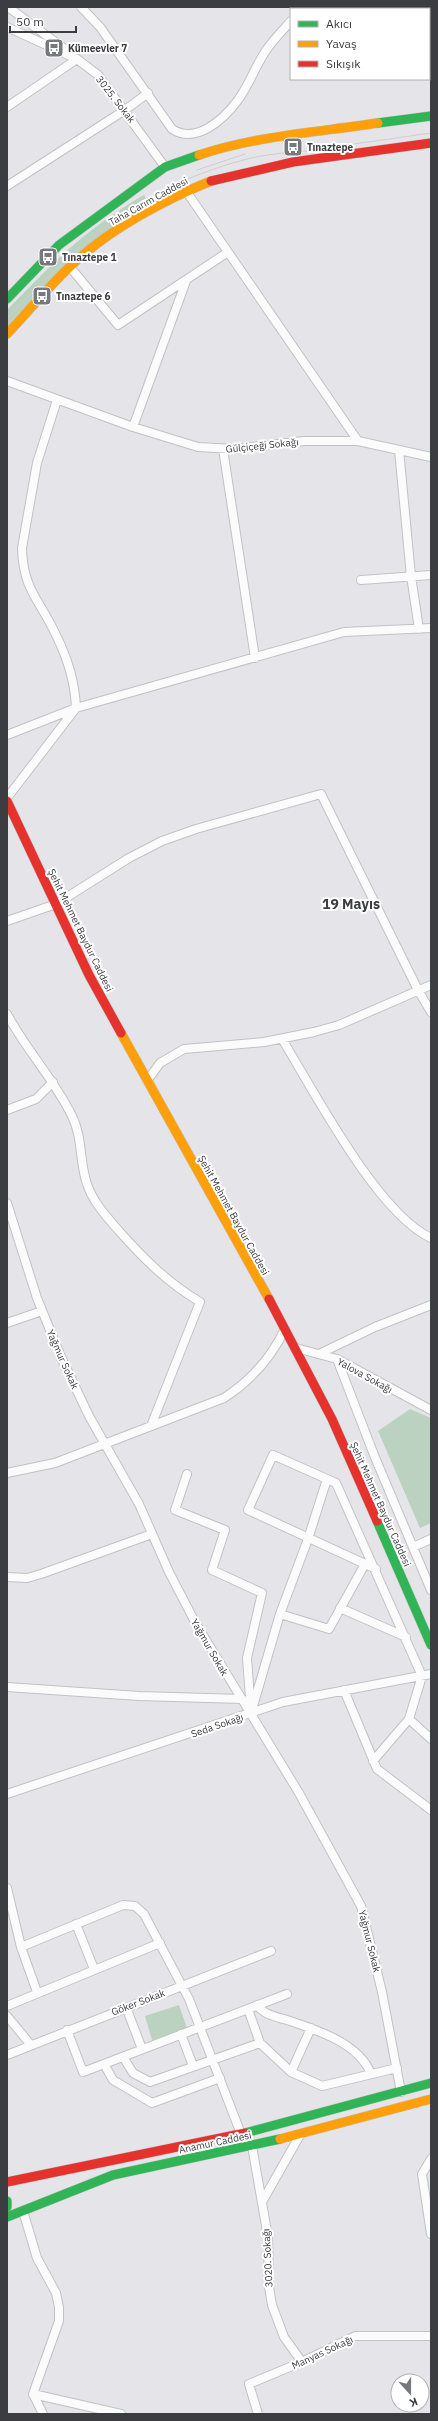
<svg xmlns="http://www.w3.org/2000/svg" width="438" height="2421" font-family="'IBM Plex Sans',sans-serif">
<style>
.green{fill:#bbd2c0}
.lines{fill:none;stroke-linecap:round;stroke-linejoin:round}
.street-casing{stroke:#c1c2c4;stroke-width:10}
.fast-casing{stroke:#c1c2c4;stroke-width:10}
.slow-casing{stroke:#c1c2c4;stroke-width:10}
.jam-casing{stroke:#c1c2c4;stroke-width:10}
.street{stroke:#fbfbfc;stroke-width:8}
.fast{stroke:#30b455;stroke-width:9}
.slow{stroke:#ff9f0a;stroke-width:9}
.jam{stroke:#e5322d;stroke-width:9}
.tram{stroke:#cececf;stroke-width:1}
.labels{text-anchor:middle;stroke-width:4;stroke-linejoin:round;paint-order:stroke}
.poi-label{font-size:10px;font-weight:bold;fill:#3c3d40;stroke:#fff;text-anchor:start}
.street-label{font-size:10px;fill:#3c3d40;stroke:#fff}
.district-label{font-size:14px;font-weight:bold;fill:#3c3d40;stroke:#fff}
</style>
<rect width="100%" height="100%" fill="#e5e5e9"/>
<!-- green -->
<path class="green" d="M144 195 149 204C89 238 53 277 7 327V310C51 264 89 226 144 195Z
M410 1409 431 1418V1523L420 1528 378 1431Z
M179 2005 187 2028 152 2040 145 2016Z"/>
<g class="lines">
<!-- street casing -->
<g class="street-casing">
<path id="street" d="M8 7 66 50
M81 7 100 27 172 129C196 145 224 119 238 100 249 85 255 67 265 52 272 41 282 31 291 21
M372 7 374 9
M301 9 303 7
M422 9 426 7
M7 27 77 59 98 75 165 167
M7 107 77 59
M7 186 125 110 148 93
M186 191 358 441
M70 267 118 325 228 252
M7 381 133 427 198 447 234 449 304 441H358L431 457
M133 427 186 281
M223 449 255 658
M399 450 411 576 419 629
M361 580 431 575
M7 735 76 708 344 632 431 628
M7 798 76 708C75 682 68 659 56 635 40 600 23 590 22 548L37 463 57 400
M7 921 56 904 129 858 162 841 196 829 321 794 418 990 431 1012
M7 1014C26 1050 54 1079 72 1116 83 1138 79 1161 87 1184 93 1202 106 1216 119 1231 144 1259 168 1283 200 1302L151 1426
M282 1039C314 1091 377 1213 431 1238
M147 1081 160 1063 184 1049 264 1042 314 1032 339 1025 431 985
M7 1110 36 1099 53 1082
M7 1203 37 1298 61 1357 89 1416 139 1504 169 1572 195 1622 299 1793 361 1906 382 1992 401 2092
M7 1323 42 1311
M296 1348 337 1359 431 1410
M321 1353 375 1327 431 1305
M337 1359 374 1455 431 1590
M7 1473 55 1463 224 1398C252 1380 271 1358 285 1329
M187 1474 175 1510 225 1530 212 1570 262 1593 247 1658 251 1712
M413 1547 431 1539
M7 1577 27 1578 41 1574 152 1534
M340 1608 406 1637
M280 1614 329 1629 365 1564
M7 1687 139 1696 242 1699
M344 1690 377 1769 431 1810
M253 1706 280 1614 308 1539 327 1479
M409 1719 431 1739
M373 1761 409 1719 422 1676 336 1483 273 1455 248 1510 376 1569
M7 1794 283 1702 431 1674
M7 1888 21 1947
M76 1924 94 1969
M37 1992 21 1947 123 1905 135 1906 144 1914 189 1999 241 2134 252 2146 268 2237 269 2287 272 2305 284 2337 302 2362
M257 2005C264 2015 277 2017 287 2020 317 2030 359 2043 371 2074
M7 2006 160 1943
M126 2007 142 2049
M248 2009 260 2043
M7 2016 30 2044
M67 2030 83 2072 287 1994
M181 2034 193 2066
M7 2055 271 1951
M123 2057 133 2073 150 2082 260 2043 291 2072 322 2086 397 2068
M104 2064 113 2080 152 2103 220 2078
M291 2072 311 2028
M431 2159 422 2174 431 2234
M262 2202 300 2135
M23 2211 37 2258 56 2293 59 2307V2321L33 2394 43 2414
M33 2394 121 2414
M258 2414 249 2384 302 2362 355 2336H431"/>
</g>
<!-- fast casing -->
<g class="fast-casing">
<path id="fast" d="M378 123 431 116
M7 299 59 245 165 167 199 155
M377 1521 431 1645
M245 2133 431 2083
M7 2201V2207
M7 2217 113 2175 280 2139"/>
</g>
<!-- slow casing -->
<g class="slow-casing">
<path id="slow" d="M199 155C255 136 319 132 378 123
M7 334C30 310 51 283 76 261 112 228 166 199 211 181
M121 1033 269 1299
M280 2139 431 2099"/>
</g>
<!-- jam casing -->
<g class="jam-casing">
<path id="jam" d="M211 181 293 162 431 143
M7 801 89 975 121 1033
M269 1299 332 1419 377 1521
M7 2182 245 2133"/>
</g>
<!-- street -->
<use href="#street" class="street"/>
<!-- fast -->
<use href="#fast" class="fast"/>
<!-- slow -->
<use href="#slow" class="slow"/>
<!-- jam -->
<use href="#jam" class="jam"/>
<!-- tram -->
<path class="tram" d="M197 170 245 154
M7 318C82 241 143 185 251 158 268 154 287 153 305 151 347 145 389 139 431 133"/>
</g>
<!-- icons -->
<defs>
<g id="bus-square" transform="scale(1)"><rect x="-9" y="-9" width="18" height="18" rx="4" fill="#77787b" stroke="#fff"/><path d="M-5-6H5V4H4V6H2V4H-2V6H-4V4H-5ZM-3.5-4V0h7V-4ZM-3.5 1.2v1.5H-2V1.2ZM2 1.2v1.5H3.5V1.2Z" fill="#fff"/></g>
</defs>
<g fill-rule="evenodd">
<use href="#bus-square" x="54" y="48"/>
<use href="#bus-square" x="293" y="147"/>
<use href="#bus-square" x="48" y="257"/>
<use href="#bus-square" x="42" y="296"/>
</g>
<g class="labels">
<!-- poi labels -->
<g class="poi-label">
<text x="68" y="52">Kümeevler 7</text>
<text x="307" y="151">Tınaztepe</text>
<text x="62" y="261">Tınaztepe 1</text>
<text x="56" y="300">Tınaztepe 6</text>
</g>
<!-- street labels -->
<g class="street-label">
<text transform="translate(116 99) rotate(52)" y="4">3025. Sokak</text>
<text transform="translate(148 201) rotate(-29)" y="4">Taha Carım Caddesi</text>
<text transform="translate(262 445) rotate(-6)" y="4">Gülçiçeği Sokağı</text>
<text transform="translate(81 930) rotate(64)" y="4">Şehit Mehmet Baydur Caddesi</text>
<text transform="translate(234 1215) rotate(61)" y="4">Şehit Mehmet Baydur Caddesi</text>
<text transform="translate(63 1359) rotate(66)" y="4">Yağmur Sokak</text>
<text transform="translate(365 1375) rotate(29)" y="4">Yalova Sokağı</text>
<text transform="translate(381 1504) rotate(66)" y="4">Şehit Mehmet Baydur Caddesi</text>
<text transform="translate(210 1647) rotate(60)" y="4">Yağmur Sokak</text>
<text transform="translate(217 1725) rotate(-19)" y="4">Seda Sokağı</text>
<text transform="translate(370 1941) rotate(76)" y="4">Yağmur Sokak</text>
<text transform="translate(138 2002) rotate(-21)" y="4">Göker Sokak</text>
<text transform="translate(215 2142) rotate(-12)" y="4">Anamur Caddesi</text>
<text transform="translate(267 2258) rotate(-93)" y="4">3020. Sokağı</text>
<text transform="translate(322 2352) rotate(-25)" y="4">Manyas Sokağı</text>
</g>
<!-- district labels -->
<g class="district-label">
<text x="351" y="909">19 Mayıs</text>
</g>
</g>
<!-- border -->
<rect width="438" height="2421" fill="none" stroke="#3c3d40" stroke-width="16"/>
<!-- legend -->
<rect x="290" y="8" width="140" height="72" fill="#ffffff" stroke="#b1b1b3"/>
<rect x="298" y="21" width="20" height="6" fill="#30b455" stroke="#b1b1b3"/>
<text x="326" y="28" font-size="12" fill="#3c3d40">Akıcı</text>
<rect x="298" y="41" width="20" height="6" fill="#ff9f0a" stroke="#b1b1b3"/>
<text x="326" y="48" font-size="12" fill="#3c3d40">Yavaş</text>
<rect x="298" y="61" width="20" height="6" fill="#e5322d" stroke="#b1b1b3"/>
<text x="326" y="68" font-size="12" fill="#3c3d40">Sıkışık</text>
<!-- north arrow -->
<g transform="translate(410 2393) rotate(159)"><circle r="19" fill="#ffffff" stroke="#b1b1b3"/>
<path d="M0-3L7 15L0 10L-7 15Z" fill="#77787b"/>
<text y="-6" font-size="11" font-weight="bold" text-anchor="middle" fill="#3c3d40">K</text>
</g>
<!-- scale -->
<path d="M10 26v6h66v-6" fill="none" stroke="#3c3d40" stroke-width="2"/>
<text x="16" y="26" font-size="12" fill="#3c3d40" stroke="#ffffff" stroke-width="3" paint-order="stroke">50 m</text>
</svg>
